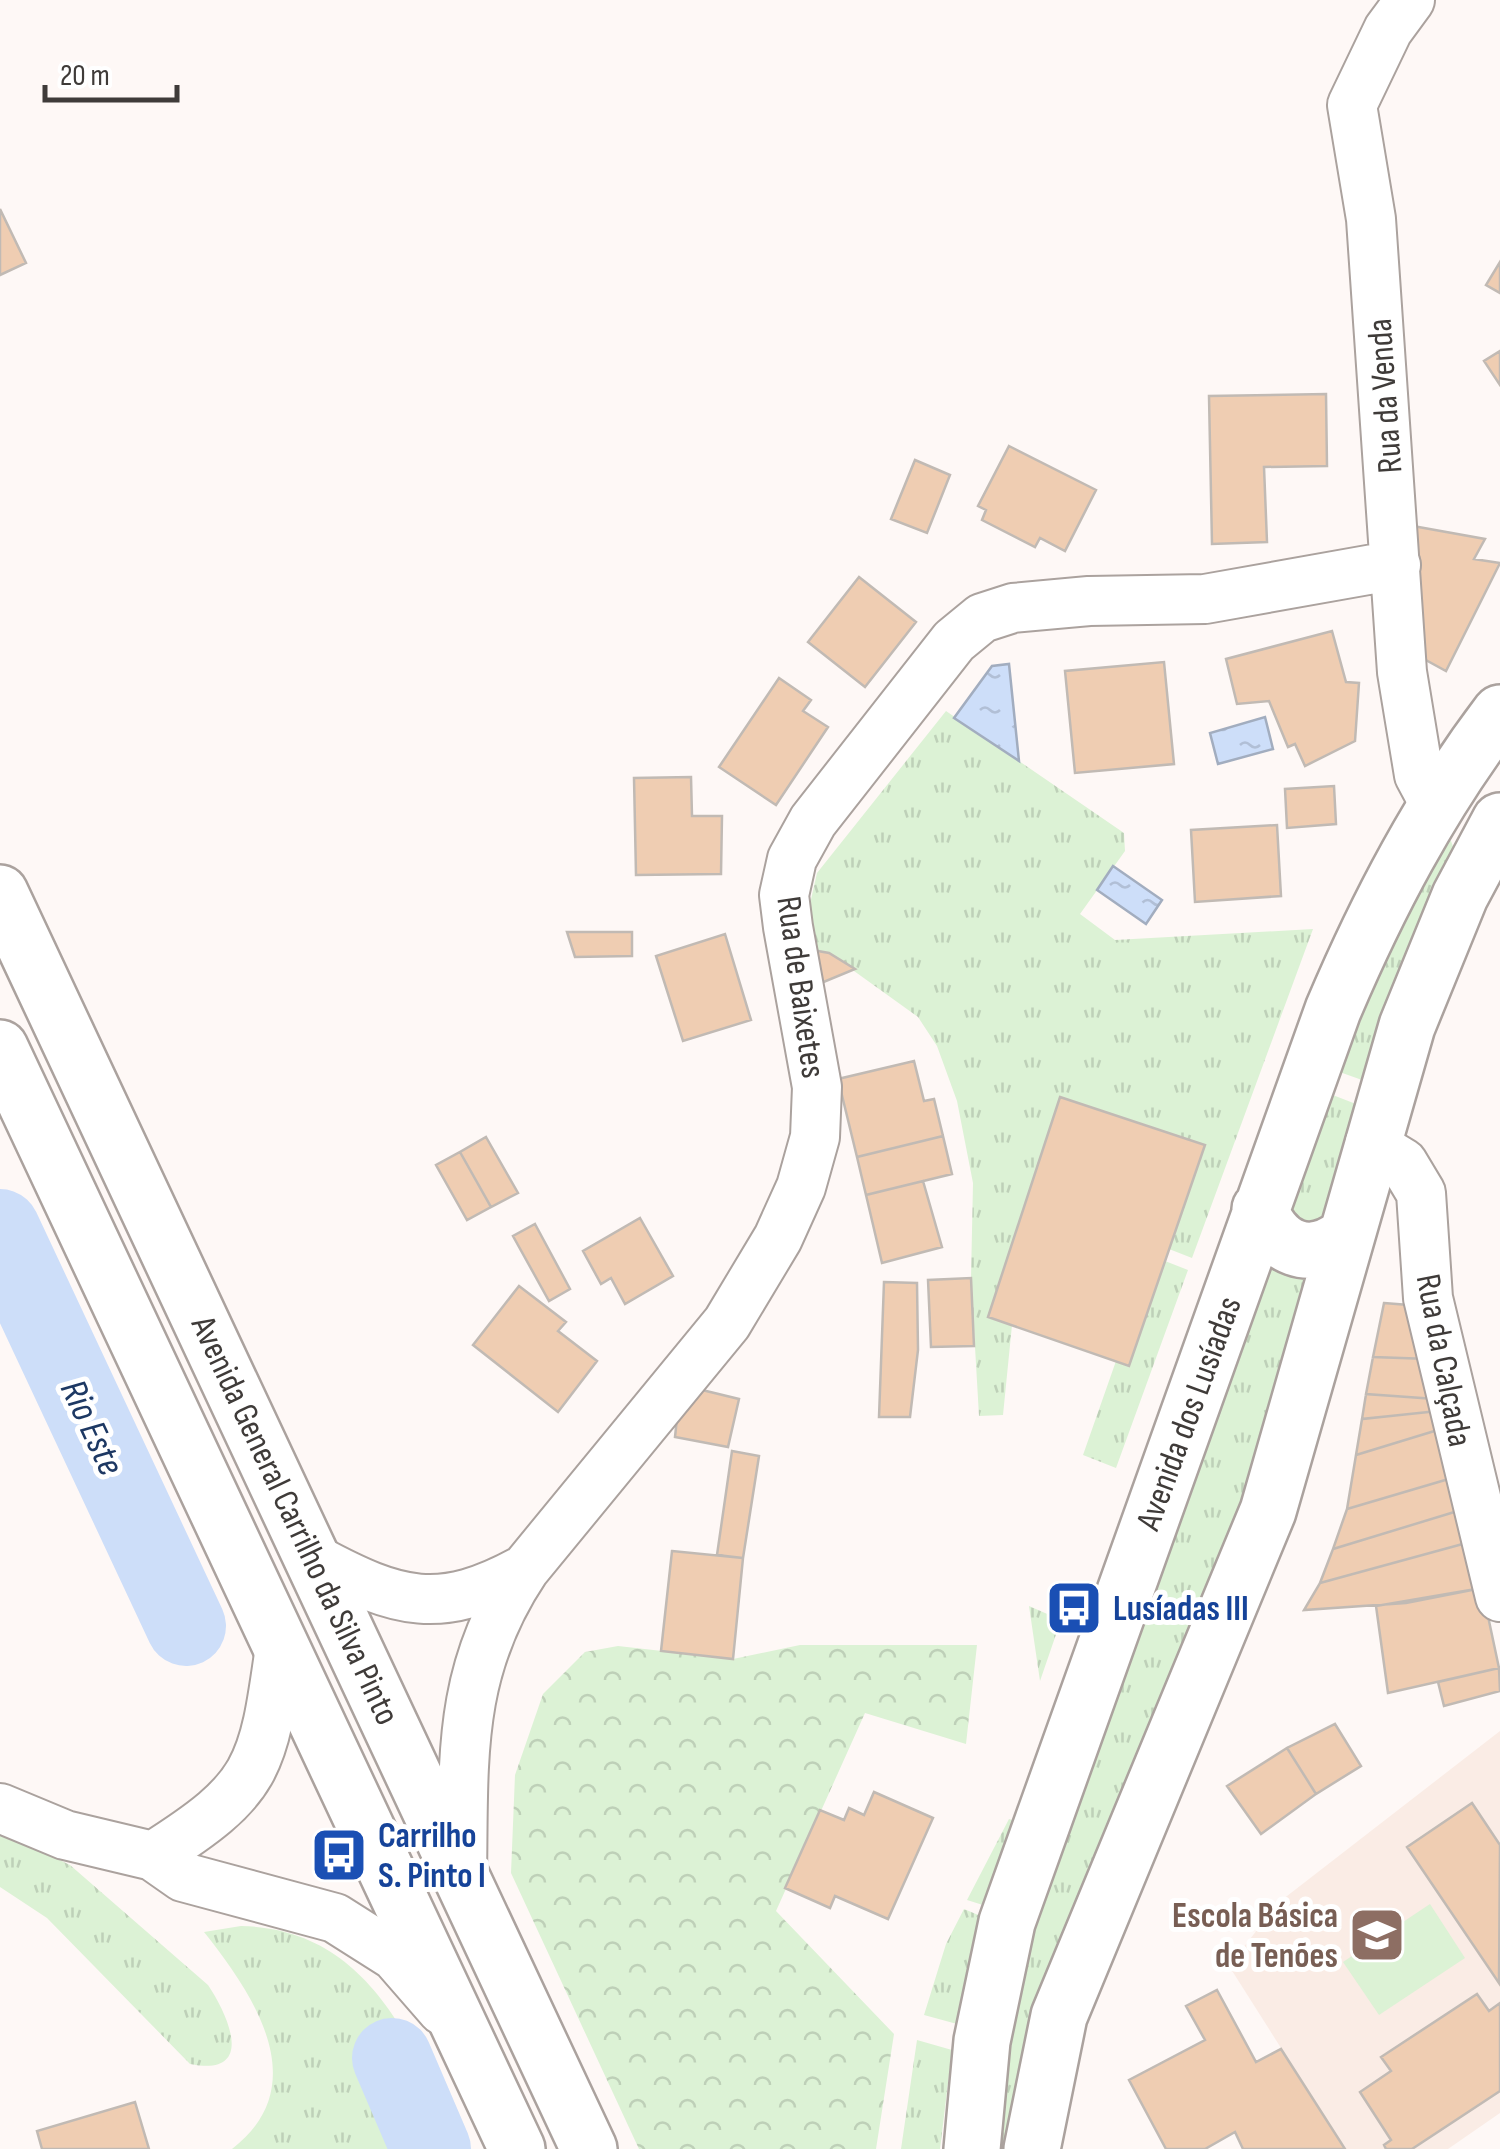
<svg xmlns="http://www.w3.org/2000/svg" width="1500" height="2149" font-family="'Sofia Sans Condensed',sans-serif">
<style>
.built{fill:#faece5}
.grass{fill:url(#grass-tufts)}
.forest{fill:url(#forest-crowns)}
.garden{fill:#dcf2d5}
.water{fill:url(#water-ripples);stroke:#a2adbf;stroke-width:2.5}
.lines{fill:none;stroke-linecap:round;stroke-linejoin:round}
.river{stroke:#cddef9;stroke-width:80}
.building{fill:#efcdb2;stroke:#c1bab4;stroke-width:2.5}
.street-casing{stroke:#aba29e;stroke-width:52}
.secondary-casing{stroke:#aba29e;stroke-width:60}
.primary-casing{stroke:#aba29e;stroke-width:60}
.street{stroke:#fff;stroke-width:48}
.secondary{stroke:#fff;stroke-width:55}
.primary{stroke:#fff;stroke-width:55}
.labels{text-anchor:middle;stroke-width:10;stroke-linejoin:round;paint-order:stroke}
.street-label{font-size:35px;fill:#3f3b39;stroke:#fff}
.transit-label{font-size:35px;font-weight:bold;fill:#164399;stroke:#fff;text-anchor:start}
.education-label{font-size:35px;font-weight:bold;fill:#785e54;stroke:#fff;text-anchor:end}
.water-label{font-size:38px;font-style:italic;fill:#1d3863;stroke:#fff}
</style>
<defs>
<pattern id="grass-tufts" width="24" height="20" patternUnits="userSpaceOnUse" patternTransform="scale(2.5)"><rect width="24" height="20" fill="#dcf2d5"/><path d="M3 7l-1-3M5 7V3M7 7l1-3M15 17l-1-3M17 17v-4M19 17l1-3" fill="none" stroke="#bed0b8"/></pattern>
<pattern id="forest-crowns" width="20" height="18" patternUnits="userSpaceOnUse" patternTransform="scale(2.5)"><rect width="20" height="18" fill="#dcf2d5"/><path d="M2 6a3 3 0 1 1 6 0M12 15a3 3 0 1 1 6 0" fill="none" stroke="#bed0b8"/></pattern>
<pattern id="water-ripples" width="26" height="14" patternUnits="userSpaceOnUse" patternTransform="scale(2.5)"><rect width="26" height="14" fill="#cddef9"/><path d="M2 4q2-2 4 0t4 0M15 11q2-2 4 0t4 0" fill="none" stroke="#b1bfd6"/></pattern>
</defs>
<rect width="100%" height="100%" fill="#fef8f6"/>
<!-- built -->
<path class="built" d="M1500 1731V2113L1448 2149H1345L1229 1966 1278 1903Z"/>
<!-- grass -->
<path class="grass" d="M946 711 1124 833 1125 851 1080 914 1115 940 1313 929 1192 1258 1169 1249 988 1317 1012 1325 1003 1415 979 1416 971 1278 973 1183 957 1101 937 1046 918 1017 829 953 807 949V917L817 873Z
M1446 840 1451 841 1455 852 1405 954 1362 1080 1334 1070 1388 946Z
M1325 1092 1356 1104 1325 1215 1321 1224 1300 1228 1286 1203Z
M1270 1256 1309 1270 1254 1474 1042 1986 1008 2149H996L1015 1979Z
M1165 1261 1188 1270 1116 1468 1083 1455 1116 1361 1129 1365Z
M1029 1606 1061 1620 1040 1681Z
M1009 1819 1015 1821 986 1906 967 1900Z
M0 1831 70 1865 208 1985C230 2018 255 2077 190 2064L47 1918 0 1887Z
M964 1909 983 1917 957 2024 924 2015 946 1944Z
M241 1926C374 1929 412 2050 466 2149H232C315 2085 254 1995 204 1932Z
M917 2040 952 2050 940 2149H901Z"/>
<!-- forest -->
<path class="forest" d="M800 1645H977L966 1744 865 1713 776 1911 894 2034 876 2149H639L511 1873 515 1775 543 1694 585 1652 618 1646 733 1659Z"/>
<!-- garden -->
<path class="garden" d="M1430 1904 1465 1958 1379 2015 1343 1962Z"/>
<!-- water -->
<path class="water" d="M1009 664 1019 761 954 718 992 666Z
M1265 717 1273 749 1218 764 1210 733Z
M1113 866 1162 900 1146 924 1097 890Z"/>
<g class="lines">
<!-- river -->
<path class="river" d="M0 1229 186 1626
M392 2058 431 2149"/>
</g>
<!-- building -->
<path class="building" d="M0 209 26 263 0 275Z
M1500 262V293L1486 285Z
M1500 351V385L1484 361Z
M1326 394 1327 466 1264 467 1267 542 1212 544 1209 396Z
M1009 446 1096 490 1065 551 1040 538 1035 547 982 520 986 510 978 506Z
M915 460 950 475 927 533 891 519Z
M1413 526 1485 539 1474 559 1500 563 1446 671 1424 659Z
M859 577 916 622 865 687 808 642Z
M1332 631 1346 682 1359 683 1355 741 1305 766 1295 744 1288 747 1269 701 1237 704 1226 659Z
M1164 662 1174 764 1075 773 1065 671Z
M779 678 811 700 803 711 828 727 776 805 719 767Z
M691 777 692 816H722L721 874 636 875 634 778Z
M1334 786 1336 824 1287 828 1285 789Z
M1277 825 1281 896 1195 902 1191 830Z
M567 932H632V956L575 957Z
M725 934 751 1020 683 1041 656 956Z
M807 949 829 953 855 969 814 986Z
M914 1061 924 1101 934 1099 943 1136 857 1157 838 1079Z
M1060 1097 1205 1145 1129 1366 988 1317Z
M943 1136 952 1174 866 1195 857 1157Z
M486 1137 518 1193 491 1207 460 1152Z
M460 1152 491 1207 467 1220 436 1165Z
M923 1181 942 1247 882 1263 866 1195Z
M640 1218 673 1276 625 1304 611 1278 601 1284 583 1251Z
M535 1224 570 1289 549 1301 513 1236Z
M971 1278 974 1346 931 1347 928 1280Z
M884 1282 917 1283 918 1350 910 1417H879Z
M519 1286 566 1322 558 1331 597 1361 558 1412 473 1345Z
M1384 1303 1421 1306 1429 1359 1373 1357Z
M1373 1357 1429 1359 1435 1399 1366 1394Z
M698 1389 739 1399 728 1447 675 1437 677 1418Z
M1366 1394 1435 1399 1438 1411 1362 1419Z
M1438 1411 1441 1429 1356 1455 1362 1419Z
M1441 1429 1452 1478 1347 1509 1356 1455Z
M732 1451 759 1456 743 1558 717 1555Z
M1452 1478 1461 1510 1333 1549 1347 1509Z
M1461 1510 1470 1542 1320 1583 1333 1549Z
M1470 1542 1482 1588 1406 1603 1304 1610 1320 1583Z
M672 1551 743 1558 733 1659 661 1651Z
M1482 1588 1499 1668 1388 1693 1376 1606Z
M1499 1668 1500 1691 1444 1706 1438 1682Z
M1335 1724 1361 1766 1316 1794 1287 1748Z
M1287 1748 1316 1794 1261 1834 1227 1786Z
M874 1792 933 1818 888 1919 835 1896 830 1908 785 1888 820 1810 844 1820 849 1808 864 1815Z
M1472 1803 1500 1845 1499 1983 1407 1847Z
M1217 1990 1256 2062 1281 2049 1345 2149H1243L1235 2132 1205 2149H1166L1129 2080 1205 2040 1186 2006Z
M1477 1994 1489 2011 1500 2003V2091L1412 2149H1386L1384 2145 1391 2140 1360 2092 1391 2071 1381 2057Z
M135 2102 149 2149H42L37 2131Z"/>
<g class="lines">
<!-- street casing -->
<g class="street-casing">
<path id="street" d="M1410 0 1388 30 1352 105 1371 219 1402 672 1419 775 1434 803
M1370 1143 1403 1163 1421 1193 1428 1298 1500 1597
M316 1560C398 1604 440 1616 525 1569
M0 1808 65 1835 153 1856 183 1877 335 1918 395 1956 442 2010
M153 1856C259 1789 263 1769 280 1647
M462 1879C464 1760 456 1672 525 1569L727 1323 778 1238 801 1187 815 1137 817 1087 788 927 784 895 792 859 813 821 954 641 982 618 1013 608 1089 601 1205 599 1396 565"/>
</g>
<!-- secondary casing -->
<g class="secondary-casing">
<path id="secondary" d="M1260 1209C1275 1248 1309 1264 1345 1236
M972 2149 982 2041 1007 1922 1333 1010C1378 904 1430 805 1500 713
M1032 2149 1059 2016 1268 1511 1407 1026 1460 896 1500 821"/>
</g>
<!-- primary casing -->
<g class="primary-casing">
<path id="primary" d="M0 893 589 2149
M0 1048 517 2149"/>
</g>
<!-- street -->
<use href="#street" class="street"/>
<!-- secondary -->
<use href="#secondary" class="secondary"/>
<!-- primary -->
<use href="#primary" class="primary"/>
</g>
<!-- icons -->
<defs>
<g id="bus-square" transform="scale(2.875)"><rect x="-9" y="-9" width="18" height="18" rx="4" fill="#1a4fb4" stroke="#fff"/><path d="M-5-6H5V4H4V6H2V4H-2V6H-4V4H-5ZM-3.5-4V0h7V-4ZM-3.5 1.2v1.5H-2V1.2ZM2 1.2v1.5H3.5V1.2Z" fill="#fff"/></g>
<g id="school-square" transform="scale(2.875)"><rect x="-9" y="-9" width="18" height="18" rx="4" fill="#8d6e63" stroke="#fff"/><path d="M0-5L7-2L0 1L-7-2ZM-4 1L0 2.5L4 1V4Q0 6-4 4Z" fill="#fff"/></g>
</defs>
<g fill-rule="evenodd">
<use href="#bus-square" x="1074" y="1608"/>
<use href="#bus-square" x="339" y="1855"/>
<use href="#school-square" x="1377" y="1935"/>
</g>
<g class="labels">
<!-- street labels -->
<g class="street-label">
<text transform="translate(1384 396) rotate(-94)" y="12">Rua da Venda</text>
<text transform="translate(802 987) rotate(82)" y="12">Rua de Baixetes</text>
<text transform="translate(1445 1360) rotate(79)" y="12">Rua da Calçada</text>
<text transform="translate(1188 1413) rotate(-70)" y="12">Avenida dos Lusíadas</text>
<text transform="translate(296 1520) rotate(65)" y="12">Avenida General Carrilho da Silva Pinto</text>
</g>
<!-- transit labels -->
<g class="transit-label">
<text x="1113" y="1620">Lusíadas III</text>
<text x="378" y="1847">Carrilho<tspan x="378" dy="40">S. Pinto I</tspan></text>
</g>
<!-- education labels -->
<g class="education-label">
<text x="1338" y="1927">Escola Básica<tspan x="1338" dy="40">de Tenões</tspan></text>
</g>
<!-- water labels -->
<g class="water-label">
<text transform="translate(93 1427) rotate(65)" y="13">Rio Este</text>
</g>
</g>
<!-- scale -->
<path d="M45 85v15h132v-15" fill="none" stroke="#3f3b39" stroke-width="5"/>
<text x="60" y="85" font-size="30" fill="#3f3b39" stroke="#ffffff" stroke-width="8" paint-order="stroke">20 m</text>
</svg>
